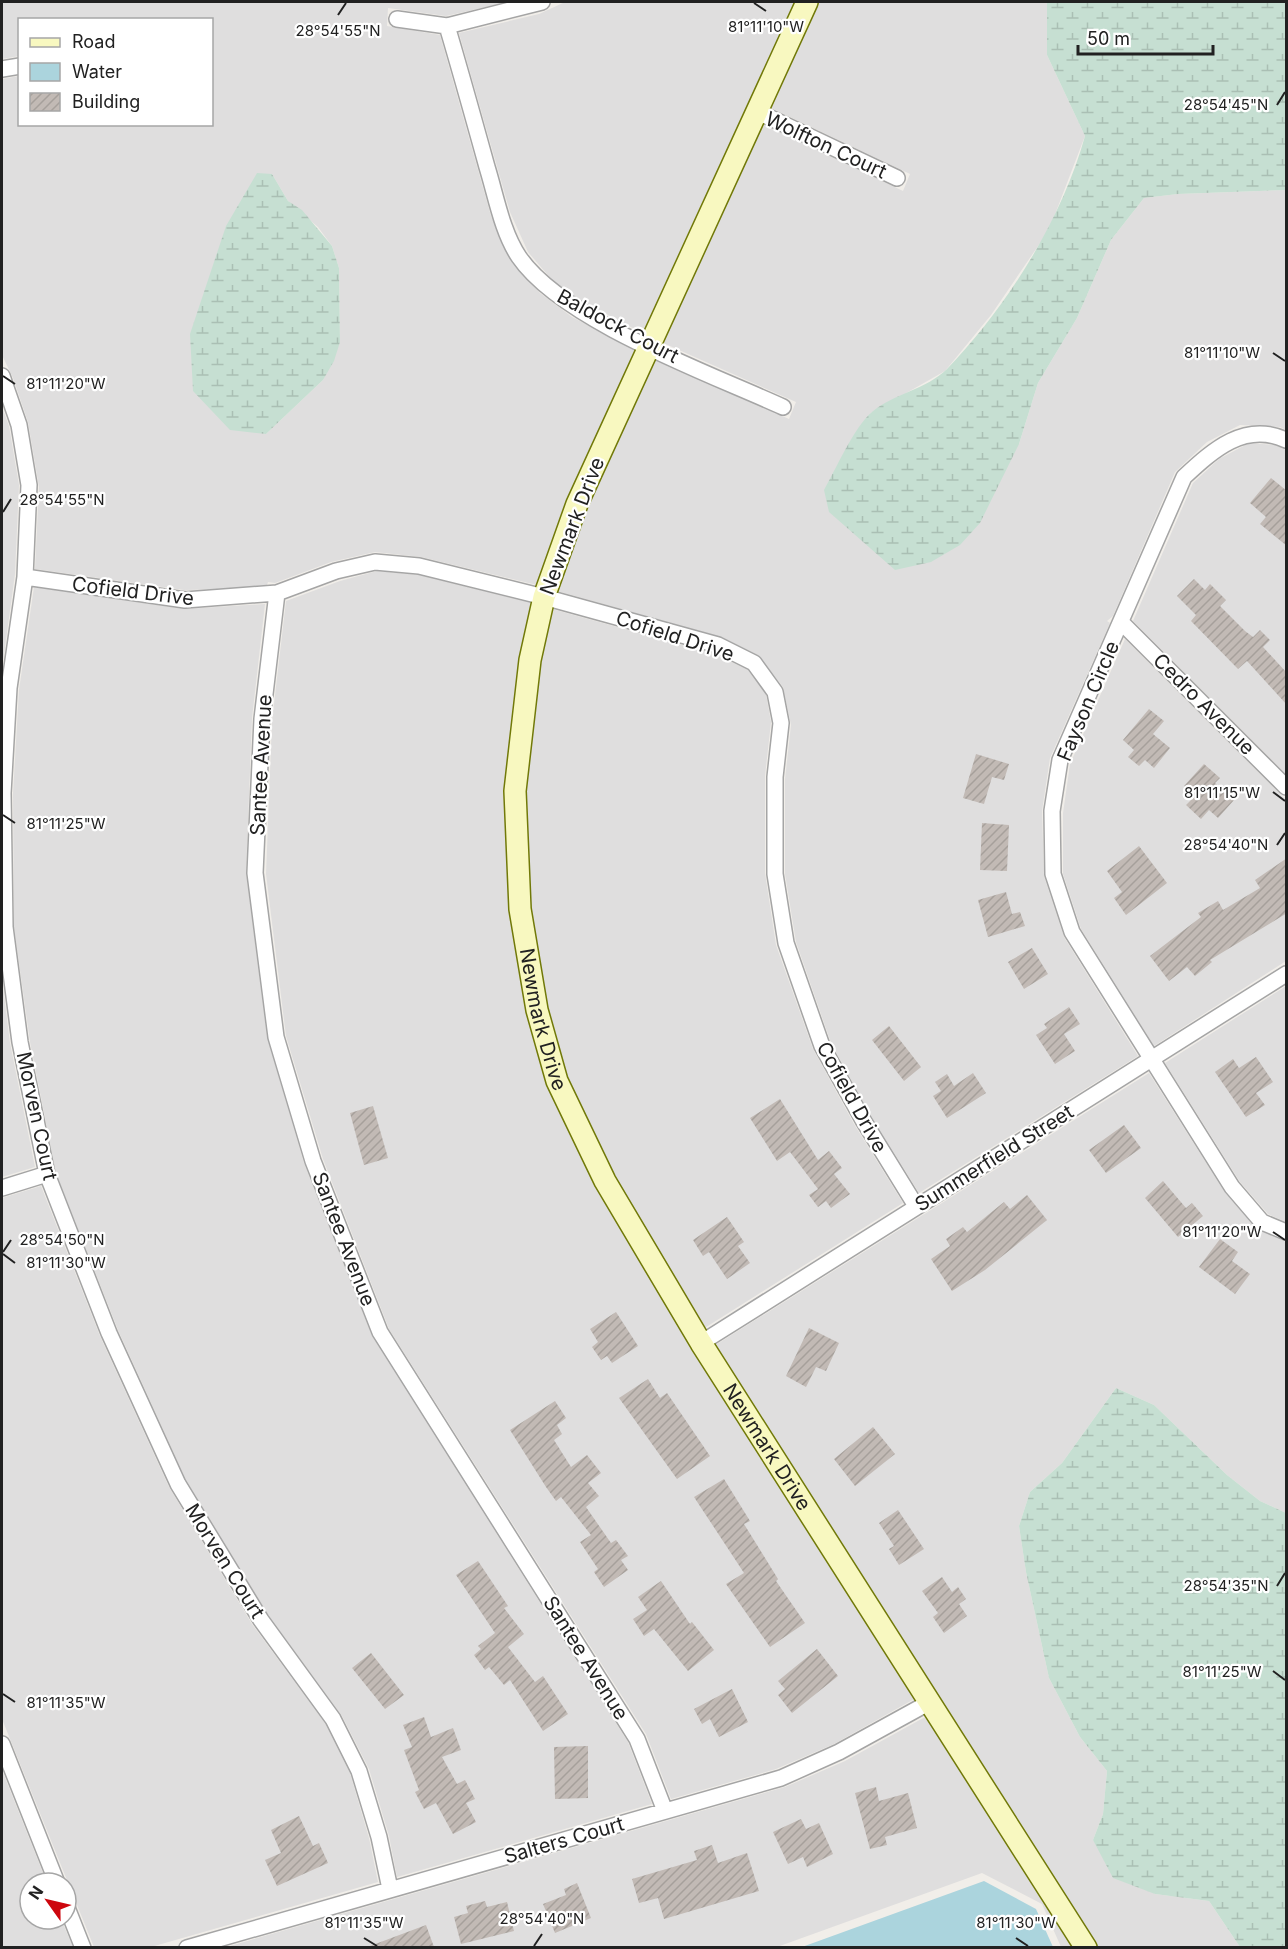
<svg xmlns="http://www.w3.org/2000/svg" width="1288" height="1949" font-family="Inter,sans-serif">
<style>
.residential{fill:#dfdede;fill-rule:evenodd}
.wetland{fill:url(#wetland-marsh)}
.water{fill:#abd4dd}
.building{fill:url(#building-hatch)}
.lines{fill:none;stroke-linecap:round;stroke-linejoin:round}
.street-casing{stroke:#a5a5a5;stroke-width:18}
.secondary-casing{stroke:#717908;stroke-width:24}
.street{stroke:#fff;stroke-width:15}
.secondary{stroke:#f8f8c0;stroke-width:21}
.ticks{fill:none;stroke:#212121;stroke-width:2}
.labels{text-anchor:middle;stroke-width:4.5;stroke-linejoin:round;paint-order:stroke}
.street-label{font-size:20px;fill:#212121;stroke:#fff}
.ticks-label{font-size:15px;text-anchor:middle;fill:#212121;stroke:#fff;stroke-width:4.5;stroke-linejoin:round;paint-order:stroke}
</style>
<defs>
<pattern id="wetland-marsh" width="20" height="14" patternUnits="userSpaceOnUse" patternTransform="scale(1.5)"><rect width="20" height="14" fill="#c6dfd2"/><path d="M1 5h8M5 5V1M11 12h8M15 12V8" fill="none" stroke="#aabfb4"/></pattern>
<pattern id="building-hatch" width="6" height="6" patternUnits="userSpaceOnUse" patternTransform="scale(1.5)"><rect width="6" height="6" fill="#c2bab5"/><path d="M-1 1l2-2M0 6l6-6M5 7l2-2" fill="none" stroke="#a6a09b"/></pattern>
</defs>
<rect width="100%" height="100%" fill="#f1eee9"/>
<!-- residential -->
<path class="residential" d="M2 2H508L446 16 388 8 387 26 440 35 491 216 512 262 540 293 572 317 635 349 568 499 537 585 421 557 375 552 331 562 275 583 268 582 267 585 229 589 184 590 35 569 39 487 28 422 13 378 2 355V79L19 76 20 124H212V20H20L19 56 2 59ZM272 174 288 201 318 227 332 246 339 268 340 342 323 380 266 434Z
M565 2H795L642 333 582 301 553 281 528 252 510 212 459 33 539 14Z
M818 2H1047V55L1085 136 1049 230 991 315 945 371 871 413 841 460 1019 444 1038 383 1077 318 1111 240 1144 198 1178 194 1286 190V430L1280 427 1240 425 1207 442 1175 472 1113 616 1107 621 1110 623 1050 758 1042 811 1044 876 1064 937 1138 1056 919 1193 871 1116 831 1043 796 942 785 874V779L791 725 783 687 758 655 721 637 557 591 587 508 653 359 789 419 796 402 661 342 762 124 903 191 910 174 769 107Z
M2 407 9 426 19 485 15 574 2 669Z
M1249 443 1275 445 1286 450V774L1133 621 1193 483 1219 459Z
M377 571 419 575 532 603 510 908 596 1185 687 1340 916 1698 834 1744 776 1769 671 1799 646 1734 389 1329 323 1159 286 1036 266 874 272 721 286 601 340 581Z
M34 587 184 609 265 604 252 718 246 873 267 1037 304 1163 372 1336 628 1742 652 1804 397 1877 389 1836 369 1769 342 1716 269 1616 186 1480 118 1330 56 1173 30 1042 14 927 13 794 19 690Z
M552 609 715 654 748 670 766 694 771 722 765 776V873L776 945 813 1049 854 1124 903 1203 703 1329 614 1178 566 1079 546 1009 530 909 525 792 540 663Z
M1125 639 1286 800V961L1154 1046 1081 929 1063 874V813L1070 764Z
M2 979 10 1043 35 1167 2 1177Z
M1286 986V1222L1268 1214 1240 1182 1165 1063Z
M1149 1073 1224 1191 1255 1227 1286 1242V1513L1260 1501 1227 1475 1154 1405 1116 1388 1062 1463 1030 1492 1019 1526 1026 1572 1049 1678 1080 1737 1107 1771 1103 1814 1093 1840 1155 1894 1209 1901 1240 1947H1097L714 1346Z
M41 1186 100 1336 169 1487 252 1624 325 1723 350 1773 369 1838 378 1882 151 1947H94L2 1719V1198Z
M927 1716 1075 1947H1061L1042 1904 982 1873 777 1947 223 1948 785 1787 845 1761Z
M2 1770 47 1883H30V1919H61L73 1947H2Z"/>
<!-- wetland -->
<path class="wetland" d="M1047 2H1286V190L1178 194 1144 198 1111 240 1077 318 1038 383 1019 444 980 523 960 545 931 562 895 570 829 512 824 490C836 469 854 427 872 412 893 394 927 389 947 369 1007 307 1062 219 1085 136L1047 55Z
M257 173 272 174 288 201 302 210 332 246 339 268 340 342 334 361 323 380 266 434 230 430 193 391 190 334 226 226Z
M1116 1388 1154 1405 1227 1475 1260 1501 1286 1513V1947H1240L1209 1901 1155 1894 1113 1878 1093 1840 1103 1814 1107 1771 1080 1737 1049 1678 1026 1572 1019 1526 1030 1492 1062 1463Z"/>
<!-- water -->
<path class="water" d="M984 1881 1036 1909 1053 1947H802Z"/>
<!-- building -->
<path class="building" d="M1271 478 1287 491V546L1260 524 1266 517 1250 503Z
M1194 579 1205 590 1210 584 1226 600 1220 606 1245 631 1253 637 1260 630 1270 640 1263 647 1287 673V705L1247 661 1238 669 1191 621 1196 615 1177 596Z
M1149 709 1164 721 1153 734 1170 748 1154 768 1145 760 1139 766 1128 757 1134 750 1123 740Z
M976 754 1009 764 1004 780 992 777 984 804 963 798Z
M1204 764 1220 778 1215 783 1234 800 1218 818 1209 810 1201 819 1186 805 1195 796 1184 786Z
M982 823 1009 825 1007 871 980 870Z
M1139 846 1167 883 1126 915 1114 898 1122 892 1107 871Z
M1287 858V913L1210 960 1212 962 1195 976 1187 967 1169 981 1150 956 1201 917 1198 913 1218 901 1223 910 1260 888 1255 880Z
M1006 892 1012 914 1020 912 1025 926 988 937 978 900Z
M1032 948 1048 974 1024 989 1008 962Z
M1069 1007 1080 1024 1064 1034 1075 1051 1055 1064 1036 1035 1047 1028 1044 1024Z
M889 1026 921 1067 904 1081 872 1040Z
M1256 1057 1273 1082 1256 1093 1265 1105 1246 1117 1215 1072 1233 1059 1239 1068Z
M973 1073 986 1093 947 1118 933 1096 941 1091 935 1082 947 1074 954 1086Z
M780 1099 818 1160 829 1151 842 1168 834 1174 850 1194 831 1208 826 1201 818 1207 809 1195 818 1189 790 1152 777 1161 750 1118Z
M373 1106 388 1158 364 1165 350 1113Z
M1124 1125 1141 1148 1106 1173 1089 1150Z
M1163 1181 1186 1208 1192 1203 1203 1216 1178 1237 1145 1198Z
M1027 1195 1047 1220 985 1270 952 1291 931 1259 950 1246 946 1239 963 1227 967 1232 1004 1202 1010 1209Z
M727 1217 744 1242 738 1246 750 1263 727 1279 709 1252 703 1256 693 1240Z
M1220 1239 1238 1252 1232 1261 1250 1274 1235 1294 1199 1267Z
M616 1312 638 1346 612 1363 607 1356 601 1360 592 1347 598 1342 590 1329Z
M809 1328 839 1343 826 1371 816 1367 806 1387 786 1376Z
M648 1379 660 1398 667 1393 710 1456 677 1479 619 1398Z
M555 1401 566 1418 557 1425 562 1434 554 1440 571 1467 587 1455 601 1473 588 1483 599 1496 586 1507 611 1543 616 1540 628 1556 621 1560 628 1570 604 1587 594 1572 598 1569 580 1542 591 1535 561 1497 556 1501 546 1487 510 1430Z
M873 1427 895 1454 855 1486 834 1459Z
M724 1479 750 1521 744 1524 778 1579 776 1581 805 1623 770 1647 726 1584 744 1573 694 1497Z
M898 1510 924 1549 899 1565 889 1549 894 1546 879 1523Z
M478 1561 508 1606 504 1608 524 1634 508 1647 535 1682 543 1676 568 1714 543 1731 510 1680 504 1685 489 1667 485 1670 474 1655 481 1649 478 1646 495 1633 456 1575Z
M942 1577 952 1592 958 1587 966 1599 959 1604 967 1616 944 1633 933 1617 938 1613 922 1591Z
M661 1581 690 1624 692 1622 714 1650 688 1671 654 1629 644 1636 633 1619 647 1610 638 1597Z
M817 1649 838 1676 792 1713 778 1695 785 1689 778 1681Z
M371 1653 404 1695 385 1709 352 1668Z
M732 1689 748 1722 719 1737 710 1719 702 1724 694 1709Z
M424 1717 431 1737 453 1728 461 1750 442 1757 457 1784 465 1780 475 1799 466 1803 476 1822 453 1834 436 1803 424 1809 415 1792 419 1790 404 1750 412 1747 403 1725Z
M588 1746V1798L555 1799 554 1747Z
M876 1787 879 1801 908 1793 917 1828 885 1837 887 1845 870 1849 855 1793Z
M299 1816 313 1846 319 1843 328 1863 277 1886 265 1860 281 1853 271 1830Z
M801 1819 806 1829 819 1823 833 1854 807 1867 803 1857 788 1864 773 1832Z
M712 1845 718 1863 747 1853 759 1891 664 1919 658 1898 639 1903 632 1879 697 1860 694 1851Z
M577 1883 591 1918 555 1933 543 1904 566 1895 564 1889Z
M485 1901 487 1907 507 1902 514 1931 461 1944 454 1917 468 1913 466 1906Z
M426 1925 434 1947H371L370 1946Z"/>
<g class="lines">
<!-- street casing -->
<g class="street-casing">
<path id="street" d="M397 19 447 26 542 2
M447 26C461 73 474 120 487 167 496 196 502 232 519 257 563 321 711 374 783 407
M2 69 20 66
M756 111 897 178
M2 376 19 425 29 485 25 577 9 688 3 793 5 927 20 1042 47 1174 109 1333 178 1484 261 1620 333 1719 359 1771 379 1837 390 1889
M1286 440C1245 421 1213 450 1184 477L1060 760 1052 811 1053 874 1072 932 1232 1187 1262 1222 1286 1232
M25 577 185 600 277 593 336 571 375 562 419 566 544 597 718 645 754 663 775 692 781 723 775 777V874L786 943 822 1046 863 1120 916 1206
M277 593 262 719 255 873 276 1037 313 1161 380 1332 637 1739 665 1811
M1121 622 1286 787
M2 1188 47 1174
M701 1343 1286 974
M2 1744 57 1883
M66 1905 83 1948
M187 1948 781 1778 839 1752 930 1702"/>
</g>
<!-- secondary casing -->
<g class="secondary-casing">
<g id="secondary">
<path id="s1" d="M807 2 577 504 544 597 530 660 515 791 520 909 537 1010 557 1081 605 1181 701 1343 1086 1948"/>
</g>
</g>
<!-- street -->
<use href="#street" class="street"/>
<!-- secondary -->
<use href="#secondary" class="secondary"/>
</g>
<!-- ticks -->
<path class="ticks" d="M754 3 766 11M338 15 346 3M1277 105 1285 92M1273 353 1285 361M3 376 15 384M3 512 11 499M1273 792 1285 801M3 815 15 823M1277 845 1285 833M1273 1232 1285 1240M3 1252 11 1240M3 1254 15 1263M1277 1586 1285 1573M1273 1671 1285 1680M3 1694 15 1702M364 1938 377 1946M1016 1938 1028 1946M534 1946 542 1934"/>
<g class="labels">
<!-- street labels -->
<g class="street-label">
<text transform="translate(826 145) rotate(25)" y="7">Wolfton Court</text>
<text transform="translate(618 326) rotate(28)" y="7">Baldock Court</text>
<text transform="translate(572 526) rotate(-69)" y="7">Newmark Drive</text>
<text transform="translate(133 591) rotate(7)" y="7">Cofield Drive</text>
<text transform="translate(675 636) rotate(18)" y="7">Cofield Drive</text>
<text transform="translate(1088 701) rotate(-67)" y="7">Fayson Circle</text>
<text transform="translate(1204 704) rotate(45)" y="7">Cedro Avenue</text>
<text transform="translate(261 765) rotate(-87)" y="7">Santee Avenue</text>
<text dy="7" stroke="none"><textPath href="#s1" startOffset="1078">Newmark Drive</textPath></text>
<text transform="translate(852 1097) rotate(61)" y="7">Cofield Drive</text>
<text transform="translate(37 1116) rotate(78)" y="7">Morven Court</text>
<text transform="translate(994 1158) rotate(-32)" y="7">Summerfield Street</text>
<text transform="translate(344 1239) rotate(69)" y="7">Santee Avenue</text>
<text dy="7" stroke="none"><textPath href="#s1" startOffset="1564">Newmark Drive</textPath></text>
<text transform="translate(225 1561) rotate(58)" y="7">Morven Court</text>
<text transform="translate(586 1658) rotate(58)" y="7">Santee Avenue</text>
<text transform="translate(564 1840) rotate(-16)" y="7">Salters Court</text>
</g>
</g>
<g class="ticks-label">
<text x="766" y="32">81°11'10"W</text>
<text x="338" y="36">28°54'55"N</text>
<text x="1226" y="110">28°54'45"N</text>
<text x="1222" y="358">81°11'10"W</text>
<text x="66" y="389">81°11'20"W</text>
<text x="62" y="505">28°54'55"N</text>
<text x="1222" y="798">81°11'15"W</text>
<text x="66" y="829">81°11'25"W</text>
<text x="1226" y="850">28°54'40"N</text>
<text x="1222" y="1237">81°11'20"W</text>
<text x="62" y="1245">28°54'50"N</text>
<text x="66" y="1268">81°11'30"W</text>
<text x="1226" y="1591">28°54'35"N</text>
<text x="1222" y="1677">81°11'25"W</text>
<text x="66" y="1708">81°11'35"W</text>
<text x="542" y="1924">28°54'40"N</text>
<text x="364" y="1928">81°11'35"W</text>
<text x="1016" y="1928">81°11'30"W</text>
</g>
<!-- border -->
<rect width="1288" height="1949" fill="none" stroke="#212121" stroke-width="6"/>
<!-- legend -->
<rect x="18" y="18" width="195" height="108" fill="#ffffff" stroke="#a6a6a6" stroke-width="1.5"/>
<rect x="30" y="38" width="30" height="9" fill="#f8f8c0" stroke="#a6a6a6" stroke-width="1.5"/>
<text x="72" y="48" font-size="18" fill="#212121">Road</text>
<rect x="30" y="63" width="30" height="18" fill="#abd4dd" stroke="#a6a6a6" stroke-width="1.5"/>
<text x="72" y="78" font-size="18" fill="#212121">Water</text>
<rect x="30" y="93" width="30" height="18" fill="url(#building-hatch)" stroke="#a6a6a6" stroke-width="1.5"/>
<text x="72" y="108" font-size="18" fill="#212121">Building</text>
<!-- north arrow -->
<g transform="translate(48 1901) rotate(304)"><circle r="28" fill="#ffffff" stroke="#a6a6a6" stroke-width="1.5"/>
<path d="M0-4.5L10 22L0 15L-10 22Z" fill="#cd060e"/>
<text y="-9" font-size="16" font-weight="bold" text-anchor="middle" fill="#212121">N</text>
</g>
<!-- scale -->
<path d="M1078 45v9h135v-9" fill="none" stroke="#212121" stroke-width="3"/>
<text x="1087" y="45" font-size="18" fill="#212121" stroke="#ffffff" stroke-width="4.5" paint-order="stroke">50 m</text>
</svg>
